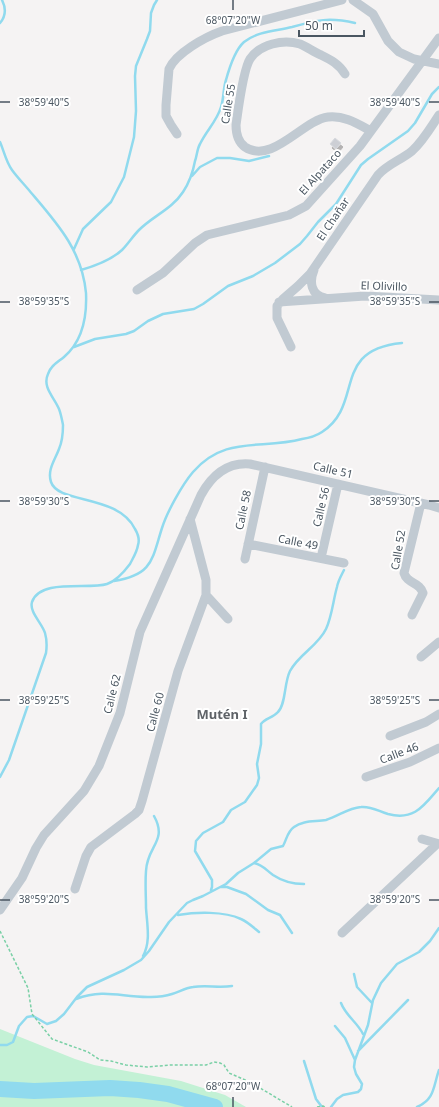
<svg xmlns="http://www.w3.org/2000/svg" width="439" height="1107" font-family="'Noto Sans',sans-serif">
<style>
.green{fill:#c3f1d5}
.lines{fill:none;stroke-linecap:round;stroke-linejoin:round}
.stream{stroke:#90daee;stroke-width:2.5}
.river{stroke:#90daee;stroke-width:16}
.building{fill:#cdcfd5;stroke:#d7d9de;filter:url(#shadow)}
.path{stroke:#7ad0a6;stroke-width:1.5;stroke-dasharray:3 2;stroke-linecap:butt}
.street{stroke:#c1cad2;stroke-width:9}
.ticks{fill:none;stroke:#4a5661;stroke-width:1.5}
.labels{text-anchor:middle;stroke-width:4;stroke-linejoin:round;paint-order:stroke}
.street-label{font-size:11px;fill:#4a5661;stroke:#fff}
.quarter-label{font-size:13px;font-weight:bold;fill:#5f6368;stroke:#fff}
.ticks-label{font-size:10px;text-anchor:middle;fill:#4a5661;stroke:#fff;stroke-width:4;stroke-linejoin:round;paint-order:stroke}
</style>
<defs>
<filter id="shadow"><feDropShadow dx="2" dy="4" stdDeviation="0" flood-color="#0004"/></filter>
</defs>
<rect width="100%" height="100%" fill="#f5f3f3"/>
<!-- green -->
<path class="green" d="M0 1029 75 1059 94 1065 181 1081 225 1095 246 1107H0Z"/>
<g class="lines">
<!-- stream -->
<path class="stream" d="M0 23C6 16 6 8 2 0
M0 142C4 151 6 162 12 170 17 177 23 183 28 189 55 221 82 249 86 293 87 316 83 341 64 357 58 362 51 365 48 374 42 387 54 397 59 409 61 414 62 420 63 425 63 433 62 442 59 449 55 460 47 470 51 482 58 504 118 494 135 529 138 534 140 539 138 545 137 552 133 558 130 564 124 572 116 581 107 584 89 590 40 578 32 602 29 612 42 623 45 633 47 640 47 646 46 653L9 760 0 777
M192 176 200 167 217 158H230L249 161 269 156
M74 249 83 229 111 202 124 177 134 137 136 111 135 76 136 66 147 39 150 31 151 13 154 5 157 0
M81 270C95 266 110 261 122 250 128 244 133 236 139 230 153 216 172 209 183 192 189 183 193 172 195 161 197 156 197 149 200 144 206 131 217 121 221 107 224 98 223 89 226 80 229 69 235 50 244 42 258 31 276 31 292 27 317 20 329 17 355 23
M74 347 95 339 126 334 134 331 148 321 163 314 194 309 203 304 228 286 253 276 275 263 300 244 307 236 318 222 336 204 361 165 368 159 408 131 415 123 432 94 439 87
M114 581C153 575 152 559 162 528 167 512 182 485 193 472 225 435 261 450 302 439 309 438 316 436 322 432 365 404 330 350 402 343
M254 863C263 865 266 870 273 875 282 881 293 884 304 884
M221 887H227L246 894 268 910 280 915 292 933
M211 890 212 887V880L195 851 196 841 203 833 223 822 231 810 245 802 257 785 259 778 257 764 261 744V724C265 718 273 718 278 712 286 704 284 683 290 671 299 654 318 646 326 629 332 616 333 601 337 587 338 581 341 576 344 570
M178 915C196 912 224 911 241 919 248 922 254 928 259 932
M143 956C151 942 147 924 146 908 146 896 145 883 146 871 147 846 168 841 154 816
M354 974 357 987 372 1003
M76 999C106 988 122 998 151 997 158 997 166 996 172 994 179 992 185 988 193 987 206 985 219 988 232 986
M341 1003C346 1016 357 1022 363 1034
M335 1026 345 1038 355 1060
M0 1045H7L13 1042 19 1026 27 1017 33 1016 47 1024 56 1021 64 1014 77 997 87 987 124 970 141 960 149 951 169 922 187 903 193 900 203 896 226 884 238 873 254 863 271 849 283 846C287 839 287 832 294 827 303 820 316 822 326 820 339 816 348 808 361 807 371 806 378 811 388 814 415 821 424 805 439 788
M358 1051 408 1000
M304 1061 316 1099 322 1107
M331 1107 337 1099 343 1095 358 1092 361 1089 362 1084 356 1074 354 1067 355 1060 368 1025 373 1000 381 983 397 964 419 952 430 941 439 928
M417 1107C435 1099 433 1087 439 1070"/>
<!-- river -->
<path class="river" d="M0 1089 34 1091 110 1088 139 1090 168 1094 215 1107"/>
</g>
<!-- building -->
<path class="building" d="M335 138 341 143 336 149 330 144Z"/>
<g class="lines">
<!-- path -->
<path class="path" d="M0 931 28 988 32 1014 52 1039 88 1052 100 1060 111 1061 126 1065 147 1067 171 1065H206L214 1062 220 1063 224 1065 229 1073 250 1082 292 1107
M317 1107 323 1106 325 1107"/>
<!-- street -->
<path class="street" d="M353 0 373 14 388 41 399 52 414 59 439 64
M345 74C339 64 331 60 321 55 314 52 307 47 300 44 283 39 260 44 250 59 243 70 238 111 236 125 236 133 238 142 245 147 272 165 303 120 328 117 344 115 358 124 371 131
M177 134 171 125 166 116V105L169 69C176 53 205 37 222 31L342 0
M314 270C309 282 311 295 325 298
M137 290 163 273 195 243 207 235 289 215 306 206 360 146 439 38
M279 302 365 296 439 300
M291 347 277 318V306L283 299 298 286 310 274 378 175C388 164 401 160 412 151 423 141 431 127 439 115
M248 544 344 563
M321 558 338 484
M245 559 265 467
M206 595 228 619
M412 615 423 593C420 582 407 584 404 573L421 503
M421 657 439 642
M390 736 426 722 439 714
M366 777 410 762 439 748
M422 839 439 844
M75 889 86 856 91 847 135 814 139 810 142 801 178 671 206 595V580L190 519
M0 910 22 878 36 848 44 835 84 791 99 766 120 713 140 632 201 495C212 475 227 462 250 464L429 505 439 508
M342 933 437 844"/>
</g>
<!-- ticks -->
<path class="ticks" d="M233 0V10M0 102H10M429 102H439M0 302H10M429 302H439M0 501H10M429 501H439M0 700H10M429 700H439M0 900H10M429 900H439M233 1097V1107"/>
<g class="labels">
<!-- street labels -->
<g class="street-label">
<text transform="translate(228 104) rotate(-81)" y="4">Calle 55</text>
<text transform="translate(320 172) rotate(-48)" y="4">El Alpataco</text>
<text transform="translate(333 219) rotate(-56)" y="4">El Chañar</text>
<text transform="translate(384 286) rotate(2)" y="4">El Olivillo</text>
<text transform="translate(333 470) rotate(13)" y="4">Calle 51</text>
<text transform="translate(321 507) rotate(-77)" y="4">Calle 56</text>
<text transform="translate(243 510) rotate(-78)" y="4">Calle 58</text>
<text transform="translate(298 542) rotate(11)" y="4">Calle 49</text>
<text transform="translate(398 550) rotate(-80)" y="4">Calle 52</text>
<text transform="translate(112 694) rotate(-76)" y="4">Calle 62</text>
<text transform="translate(155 712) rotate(-75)" y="4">Calle 60</text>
<text transform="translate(399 753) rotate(-21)" y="4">Calle 46</text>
</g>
<!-- quarter labels -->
<g class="quarter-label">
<text x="222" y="719">Mutén I</text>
</g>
</g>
<g class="ticks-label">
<text x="233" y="24">68°07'20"W</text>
<text x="395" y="106">38°59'40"S</text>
<text x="44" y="106">38°59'40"S</text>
<text x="395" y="305">38°59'35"S</text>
<text x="44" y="305">38°59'35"S</text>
<text x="395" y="505">38°59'30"S</text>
<text x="44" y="505">38°59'30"S</text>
<text x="395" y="704">38°59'25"S</text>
<text x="44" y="704">38°59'25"S</text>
<text x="395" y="903">38°59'20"S</text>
<text x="44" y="903">38°59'20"S</text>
<text x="233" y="1090">68°07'20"W</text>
</g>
<!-- scale -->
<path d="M299 30v6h65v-6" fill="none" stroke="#4a5661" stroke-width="2"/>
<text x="305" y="30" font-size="12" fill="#4a5661" stroke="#ffffff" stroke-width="3" paint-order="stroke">50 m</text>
</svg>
